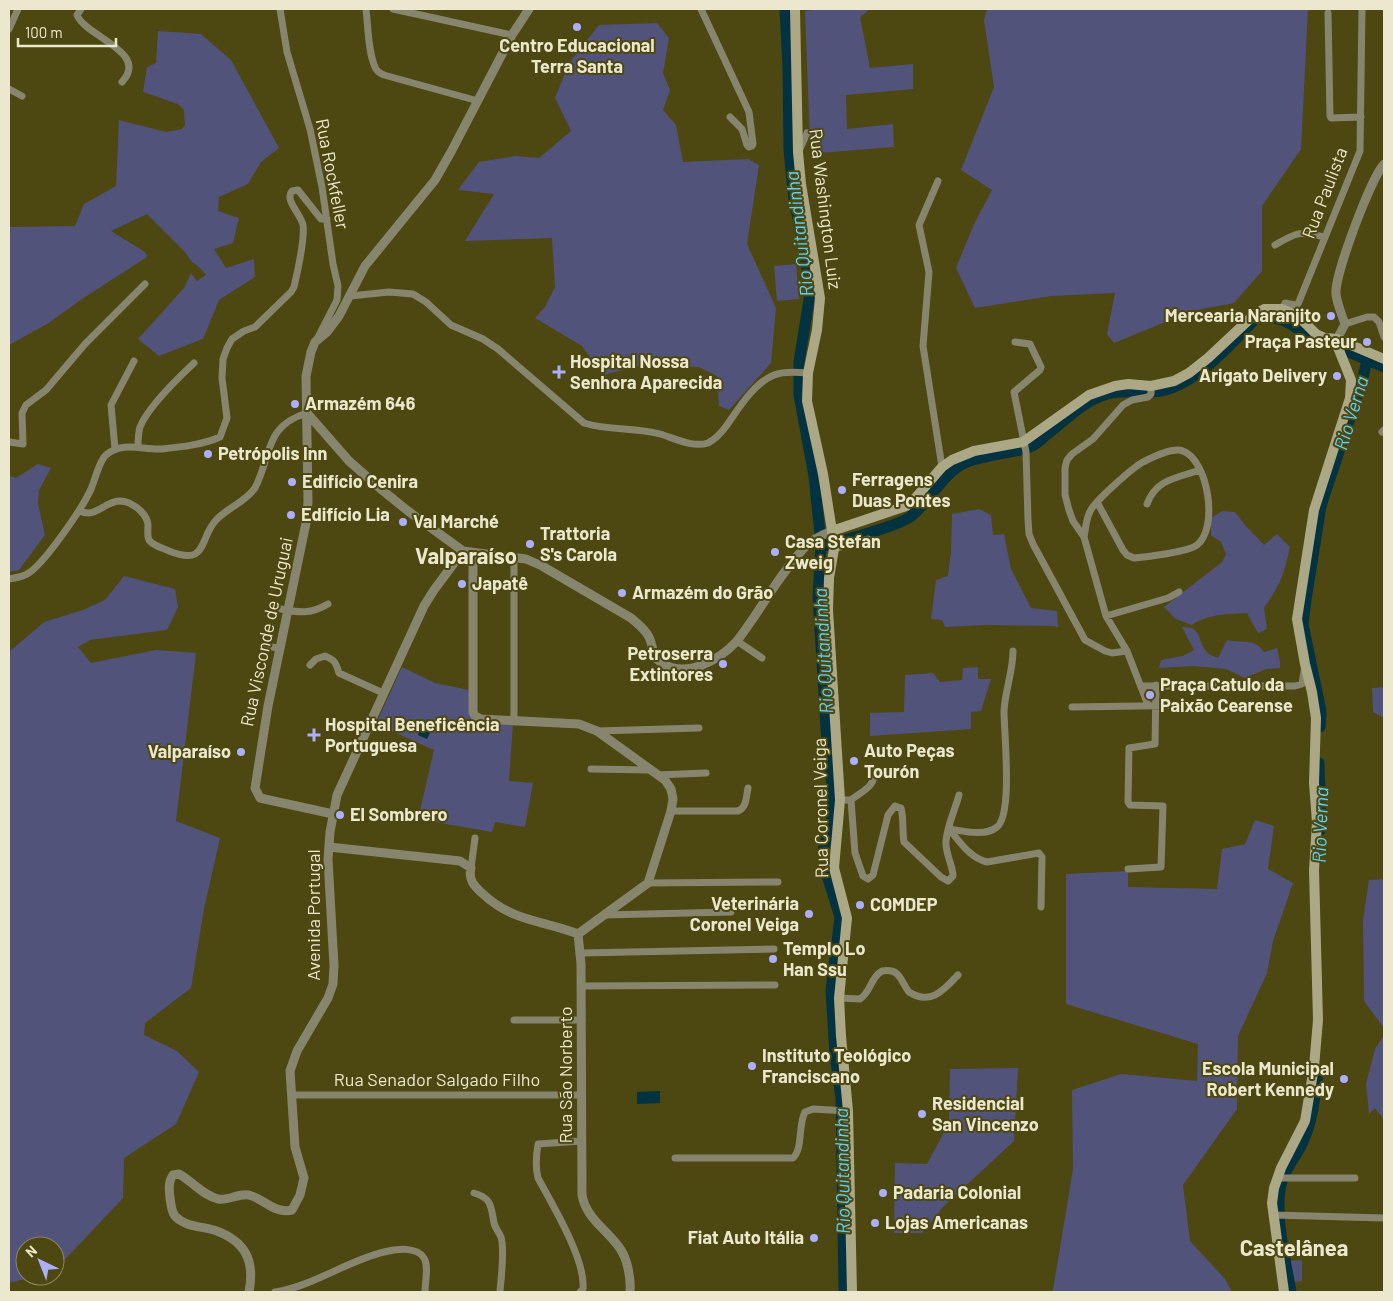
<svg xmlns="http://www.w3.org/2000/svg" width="1393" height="1301" font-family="Barlow,sans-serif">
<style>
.green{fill:#52537b}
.water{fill:#033340}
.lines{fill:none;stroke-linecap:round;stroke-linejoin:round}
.river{stroke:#033340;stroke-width:11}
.minor{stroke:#88856f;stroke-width:7}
.tertiary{stroke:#88856f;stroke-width:9}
.secondary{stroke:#aca885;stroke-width:10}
.poi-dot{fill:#adaffb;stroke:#4d4711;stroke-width:2}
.labels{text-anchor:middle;stroke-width:4;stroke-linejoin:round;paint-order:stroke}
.poi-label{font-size:18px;font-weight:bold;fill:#ebe8cd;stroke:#4d4711;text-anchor:start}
.street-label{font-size:18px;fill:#ebe8cd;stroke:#4d4711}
.water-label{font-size:19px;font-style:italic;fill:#5bd2f8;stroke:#4d4711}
.district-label{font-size:22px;font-weight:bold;fill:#ebe8cd;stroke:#4d4711}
</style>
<rect width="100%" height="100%" fill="#4d4711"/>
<!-- green -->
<path class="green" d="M823 9H870L860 17 870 68 913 64V89L846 95 847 129 893 124 894 147 818 153 810 142 805 11Z
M987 9H1308L1301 149 1262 206V271L1234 303 1192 311 1114 343 1107 334 1115 293 1051 296 975 308 956 268 974 224 992 190 961 170 994 87 984 20Z
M657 23 669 38 663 73 670 90 663 110 676 125 683 162 748 159 759 165 747 244 776 308 771 363 729 410 719 406 717 376 699 367 643 365 603 375 582 346 535 318 545 307 555 287 552 238 465 241 494 194 458 190 479 162 516 156 539 158 571 131 555 98 569 63 599 25Z
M158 31 201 34 231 60 279 148 261 162 248 184 219 197 218 211 239 218 233 243 214 249 226 268 254 259 255 277 219 300 203 339 159 356 138 339 184 288 191 273 197 281 206 275 200 268 191 261 185 252 147 214 111 231 145 252 147 256 144 259 82 299 47 324 9 345V227L75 226 84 204 116 186 119 120 166 132 182 129 185 125 184 110 178 104 143 92 147 67 156 63Z
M796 264 799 299 777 301 774 266Z
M38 464 51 468 39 490 38 504 45 535 19 570 9 572V476L16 478Z
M979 509 991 515 993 535 1004 534 1011 569 1031 608 1057 611 1058 628 1055 626 985 625 945 627 942 620 931 619 936 580 948 576 951 552 952 514Z
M1222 511 1235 512 1245 525 1264 545 1277 534 1290 547C1284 575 1280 585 1264 608L1267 629 1258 633 1247 613C1229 614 1207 614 1192 625L1176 619 1164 607 1222 562 1226 554 1221 542 1211 535V518Z
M124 576 175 589 178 607 167 630 90 640 78 647 91 663 156 650 196 653 176 821 220 838 204 909 191 988 145 1023 144 1035 177 1051 199 1072 176 1124 124 1158 123 1198 55 1270V1246H25V1276H37L9 1283V652L44 622 83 610 105 600Z
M1182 627C1204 627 1196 640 1207 652 1209 655 1214 656 1218 658L1227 640C1242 644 1254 637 1264 652L1277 648 1280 662V668L1266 669 1245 678 1226 669 1193 666 1159 668 1161 660 1183 656 1194 650Z
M402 667 435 683 469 690 473 718 477 722 513 723 509 781 533 783 525 827 495 822 492 832 418 819 434 750 376 724Z
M978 667V679H991L981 711 971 712V729L870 736V713L904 712 905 675 933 673 940 682 962 680 963 668Z
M1384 687V718L1373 712 1372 688Z
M1255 820 1274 826 1268 869 1293 883 1273 941 1267 973 1238 1036 1237 1109 1183 1185 1190 1241 1225 1279 1232 1292H1051L1053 1290 1073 1169 1072 1090 1121 1074 1197 1081 1198 1044 1066 1004V874L1128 871V887L1217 889 1222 849 1245 844Z
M1384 879V1028L1364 1001 1363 920 1369 880Z
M1384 1035V1120L1375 1108 1369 1114 1366 1084 1375 1049Z
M1018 1068 1014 1141 944 1206 922 1233H894L895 1163 927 1164 949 1123 950 1069Z
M1302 1260V1281L1292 1282 1288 1261Z"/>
<!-- water -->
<path class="water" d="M427 719 435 723 427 739 418 735 420 727H424Z
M660 1091V1103L637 1104V1092Z"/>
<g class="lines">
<!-- river -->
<path class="river" d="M785 9 788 67 789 150 794 200 805 253 810 294 799 362V395L814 476 821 544 818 597 827 744 832 786 833 809 830 828 823 850 825 869 840 917 831 991 835 1054 841 1098 844 1292
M1346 351 1384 367
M824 546C845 539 894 528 910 517 930 502 944 471 967 462 987 454 1010 454 1030 447 1035 445 1041 440 1045 436 1063 423 1080 404 1101 396 1121 388 1140 394 1161 391 1195 385 1233 343 1256 318 1283 315 1292 324 1312 340
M1320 727 1321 711 1303 624 1306 600 1321 506 1362 382 1367 360
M1319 763C1319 785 1322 808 1320 830
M1291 1292C1286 1261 1273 1211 1282 1181 1286 1167 1296 1157 1302 1144 1313 1122 1315 1096 1318 1073"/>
<!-- minor -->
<path class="minor" d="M81 9 77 15C86 37 150 52 122 82
M280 9 287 52 310 129 322 187 333 264 338 286 337 300 317 339
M366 9C368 25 368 52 375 67 376 71 380 73 384 75L478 101
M393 9 512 35
M701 9 749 112 753 144 752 146 749 147 747 145 742 129 730 117
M1328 13 1330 116 1331 118 1361 117
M9 29 18 9
M9 89 22 96
M799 151 807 133
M938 181 919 225 929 272 923 346 942 467
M1275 245C1297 232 1299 231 1324 237
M350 296 389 292 413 294 426 302 451 325 483 339 498 349 584 423C609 431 635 427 660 434 674 438 692 448 708 443 716 439 722 432 727 425 739 408 754 383 774 375 784 371 797 372 808 373
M1282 309 1285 303 1295 305 1298 304 1360 151 1362 9
M1345 324 1367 317H1374L1379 322 1384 337
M1015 342 1030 344 1041 367 1040 370 1014 392 1026 452 1028 520 1029 534 1033 544 1085 640 1105 651 1112 653 1127 651
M1382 432 1384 430
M9 442 23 444 22 413 26 405 46 390 85 344 145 284
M138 447C138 440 138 434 140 427 148 407 178 378 194 363
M115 449 111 405 134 361
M1147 504C1156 479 1177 478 1200 470
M80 511C99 520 107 494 129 503 138 507 147 515 148 525 148 530 147 536 149 540 153 546 163 548 169 551 209 567 198 538 217 519 229 507 245 502 255 488 272 455 264 426 307 413
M1084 537C1086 527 1086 516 1092 508 1100 497 1132 468 1143 462 1153 457 1173 447 1183 451 1208 460 1219 528 1197 545 1188 552 1146 557 1134 558L1127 555 1123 550 1097 502
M834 549 868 539
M514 557V720
M9 579C15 578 22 577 27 574 43 566 83 507 91 489 95 480 99 461 106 455 123 441 142 450 161 449 181 447 202 445 220 437L227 418 222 378 223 359 227 348 232 339 244 331 255 327 291 292 294 287C297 274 305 238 303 225 301 214 284 200 292 191L298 190 321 219H327
M281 609C300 613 311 614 328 604
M1106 616 1168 598 1179 592
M737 641 762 658
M265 646 279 648
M310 665 316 659 325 656C335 660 336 663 339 673L383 693
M1141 686H1295L1302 684 1304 671
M1148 705 1127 651 1106 616 1084 537 1073 521 1069 510 1065 495V468L1067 460 1072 454 1093 439 1123 405 1132 400 1148 397 1151 394V386
M1072 707 1207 705
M597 731 699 728
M591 769 649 770
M657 775 706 773
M840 800H851L855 853 863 876 868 879 873 875 888 815 895 806 901 808C904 818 902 831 904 842L941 877 948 881 953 876C953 865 945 854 946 841 947 826 955 810 959 795
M851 800C864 790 875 787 875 770
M671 811H738C747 807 746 797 748 788
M949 829C963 831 985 837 997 827 1013 814 1004 733 1004 711 1005 691 1013 671 1013 651
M949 829C960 842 970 858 987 862L1039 853 1042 857 1041 907
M471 868 475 838
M1128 869 1161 867 1163 806 1130 805 1128 802 1129 748 1155 744 1156 685
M648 883 778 882
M604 915 731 912
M581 953 774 949
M581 986 775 985
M839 998 860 999C871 992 870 978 882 971 901 968 900 981 909 992 931 1006 944 990 958 975
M514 1020H582
M292 1095H582
M675 1158H793C803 1149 798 1125 805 1112L813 1109 848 1111
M1277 1178H1355
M474 1193C492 1198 491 1207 494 1223 495 1228 499 1232 501 1237 505 1251 501 1277 500 1292
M1273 1215 1384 1218
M275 1292C314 1286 346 1261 384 1252 395 1249 417 1246 424 1258 429 1266 425 1283 425 1292
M580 1292 583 1289C586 1260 552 1204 538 1178 535 1166 536 1156 538 1144L582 1141"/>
<!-- tertiary -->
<path class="tertiary" d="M1337 339 1345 324C1342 315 1337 304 1336 294 1334 276 1371 178 1384 164
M307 413 349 461 382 490 408 511 463 551 526 559 542 566 631 618C638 624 645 629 649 637 654 647 651 657 662 663 686 679 719 660 736 642 742 635 747 627 752 620 769 595 785 568 806 546 813 539 822 535 832 531
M473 553V712L475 716 481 719 579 724 597 731 665 780 671 789 673 799 671 811 648 883 578 934
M333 814 260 798 255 788 268 706 306 523 308 502 306 376 311 352 315 342 327 332 339 316 365 266 435 180 451 152 512 35 529 9
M329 847 460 861 471 868C468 880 474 886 483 894 513 922 542 920 578 934
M578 934 581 964 582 1195C586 1219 609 1231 621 1250 628 1261 631 1280 630 1292
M249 1292C255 1261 246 1241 214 1230 201 1226 185 1227 175 1216 171 1211 171 1203 170 1198 169 1190 168 1182 173 1175L179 1174C192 1181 202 1195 218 1199 228 1201 239 1193 249 1195 264 1199 274 1214 292 1210L300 1195 304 1178 295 1147 290 1071 297 1051 328 998 333 984 334 966 328 859 330 832 337 795 424 606 434 590 463 551"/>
<!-- secondary -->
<path class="secondary" d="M795 9 798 152 801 184 820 298 817 330 808 373 807 401 823 474 832 531 834 549 829 578 828 610 840 800 834 868 847 918 839 998 841 1036 848 1111 852 1292
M832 531 906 506 912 502 942 467 952 460 974 451 1023 442 1089 395 1115 386 1128 384 1151 386 1174 381 1189 373 1208 358 1255 314 1264 309H1282L1298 316 1316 334 1325 338 1337 339 1384 359
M1284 1292 1272 1203 1274 1188 1281 1168 1305 1121 1314 1067 1318 1020 1314 870 1317 822 1314 783 1316 718 1312 692 1305 664 1297 619 1314 510 1350 398 1351 380 1337 345V339"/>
</g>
<!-- markers -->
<g class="poi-dot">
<circle cx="577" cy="27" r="5"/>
<circle cx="1331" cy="316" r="5"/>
<circle cx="1367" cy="342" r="5"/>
<path d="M556.5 364.5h5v5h5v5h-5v5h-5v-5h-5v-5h5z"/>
<circle cx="1337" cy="376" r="5"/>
<circle cx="295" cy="404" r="5"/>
<circle cx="208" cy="454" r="5"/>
<circle cx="292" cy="482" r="5"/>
<circle cx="842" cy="490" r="5"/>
<circle cx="291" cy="515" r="5"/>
<circle cx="403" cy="522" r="5"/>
<circle cx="530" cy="544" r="5"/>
<circle cx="775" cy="552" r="5"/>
<circle cx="462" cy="584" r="5"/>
<circle cx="622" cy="593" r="5"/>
<circle cx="723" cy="664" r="5"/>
<circle cx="1150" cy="695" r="5"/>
<path d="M311.5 727.5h5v5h5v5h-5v5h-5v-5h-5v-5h5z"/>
<circle cx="241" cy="752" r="5"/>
<circle cx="854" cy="761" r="5"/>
<circle cx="340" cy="815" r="5"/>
<circle cx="860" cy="905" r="5"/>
<circle cx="809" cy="914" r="5"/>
<circle cx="773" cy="959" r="5"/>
<circle cx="752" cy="1066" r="5"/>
<circle cx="1344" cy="1079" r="5"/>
<circle cx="922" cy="1114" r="5"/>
<circle cx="883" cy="1193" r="5"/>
<circle cx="875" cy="1223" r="5"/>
<circle cx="814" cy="1238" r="5"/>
</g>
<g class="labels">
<!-- poi labels -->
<g class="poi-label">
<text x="577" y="52" text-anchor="middle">Centro Educacional<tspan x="577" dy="21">Terra Santa</tspan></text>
<text x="1321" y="322" text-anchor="end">Mercearia Naranjito</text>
<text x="1357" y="348" text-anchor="end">Praça Pasteur</text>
<text x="570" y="368">Hospital Nossa<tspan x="570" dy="21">Senhora Aparecida</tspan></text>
<text x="1327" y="382" text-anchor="end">Arigato Delivery</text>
<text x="305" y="410">Armazém 646</text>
<text x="218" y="460">Petrópolis Inn</text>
<text x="852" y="486">Ferragens<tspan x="852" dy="21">Duas Pontes</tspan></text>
<text x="302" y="488">Edifício Cenira</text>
<text x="301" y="521">Edifício Lia</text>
<text x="413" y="528">Val Marché</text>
<text x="540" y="540">Trattoria<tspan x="540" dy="21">S's Carola</tspan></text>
<text x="785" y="548">Casa Stefan<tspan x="785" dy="21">Zweig</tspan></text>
<text x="472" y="590">Japatê</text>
<text x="632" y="599">Armazém do Grão</text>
<text x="713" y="660" text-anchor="end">Petroserra<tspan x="713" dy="21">Extintores</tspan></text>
<text x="1160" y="691">Praça Catulo da<tspan x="1160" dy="21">Paixão Cearense</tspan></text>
<text x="325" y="731">Hospital Beneficência<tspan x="325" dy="21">Portuguesa</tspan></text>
<text x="864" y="757">Auto Peças<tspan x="864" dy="21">Tourón</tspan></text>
<text x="231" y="758" text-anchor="end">Valparaíso</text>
<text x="350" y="821">El Sombrero</text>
<text x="799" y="910" text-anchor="end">Veterinária<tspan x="799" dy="21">Coronel Veiga</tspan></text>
<text x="870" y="911">COMDEP</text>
<text x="783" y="955">Templo Lo<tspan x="783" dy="21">Han Ssu</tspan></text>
<text x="762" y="1062">Instituto Teológico<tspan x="762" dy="21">Franciscano</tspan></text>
<text x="1334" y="1075" text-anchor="end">Escola Municipal<tspan x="1334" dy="21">Robert Kennedy</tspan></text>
<text x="932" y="1110">Residencial<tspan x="932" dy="21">San Vincenzo</tspan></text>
<text x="893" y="1199">Padaria Colonial</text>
<text x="885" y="1229">Lojas Americanas</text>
<text x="804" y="1244" text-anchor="end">Fiat Auto Itália</text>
</g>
<!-- street labels -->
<g class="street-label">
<text transform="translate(332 174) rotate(79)" y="6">Rua Rockfeller</text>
<text transform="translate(1325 193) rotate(-69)" y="6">Rua Paulista</text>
<text transform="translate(825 209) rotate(83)" y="6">Rua Washington Luiz</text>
<text transform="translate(267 632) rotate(-78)" y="6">Rua Visconde de Uruguai</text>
<text transform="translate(821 808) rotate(-91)" y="6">Rua Coronel Veiga</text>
<text transform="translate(314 915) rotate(-90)" y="6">Avenida Portugal</text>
<text transform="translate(566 1075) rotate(-90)" y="6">Rua São Norberto</text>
<text x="437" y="1086">Rua Senador Salgado Filho</text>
</g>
<!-- water labels -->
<g class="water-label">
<text transform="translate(799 234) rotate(-97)" y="7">Rio Quitandinha</text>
<text transform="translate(1351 413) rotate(-73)" y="7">Rio Verna</text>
<text transform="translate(823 651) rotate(-93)" y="7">Rio Quitandinha</text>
<text transform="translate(1320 825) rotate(-88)" y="7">Rio Verna</text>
<text transform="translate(842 1171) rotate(-91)" y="7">Rio Quitandinha</text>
</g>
<!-- district labels -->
<g class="district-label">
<text x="466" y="564">Valparaíso</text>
<text x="1294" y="1256">Castelânea</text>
</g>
</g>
<!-- border -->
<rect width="1393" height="1301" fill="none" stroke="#ebe8cd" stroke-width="20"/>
<!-- north arrow -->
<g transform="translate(40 1261) rotate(317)"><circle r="24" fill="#4d4711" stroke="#8c875c"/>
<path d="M0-4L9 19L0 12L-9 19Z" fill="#adaffb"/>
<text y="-8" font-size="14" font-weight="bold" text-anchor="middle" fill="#ebe8cd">N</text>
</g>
<!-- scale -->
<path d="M18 38v8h98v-8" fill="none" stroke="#ebe8cd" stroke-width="2.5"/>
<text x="25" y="38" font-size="15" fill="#ebe8cd" stroke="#4d4711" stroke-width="4" paint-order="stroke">100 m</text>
</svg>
